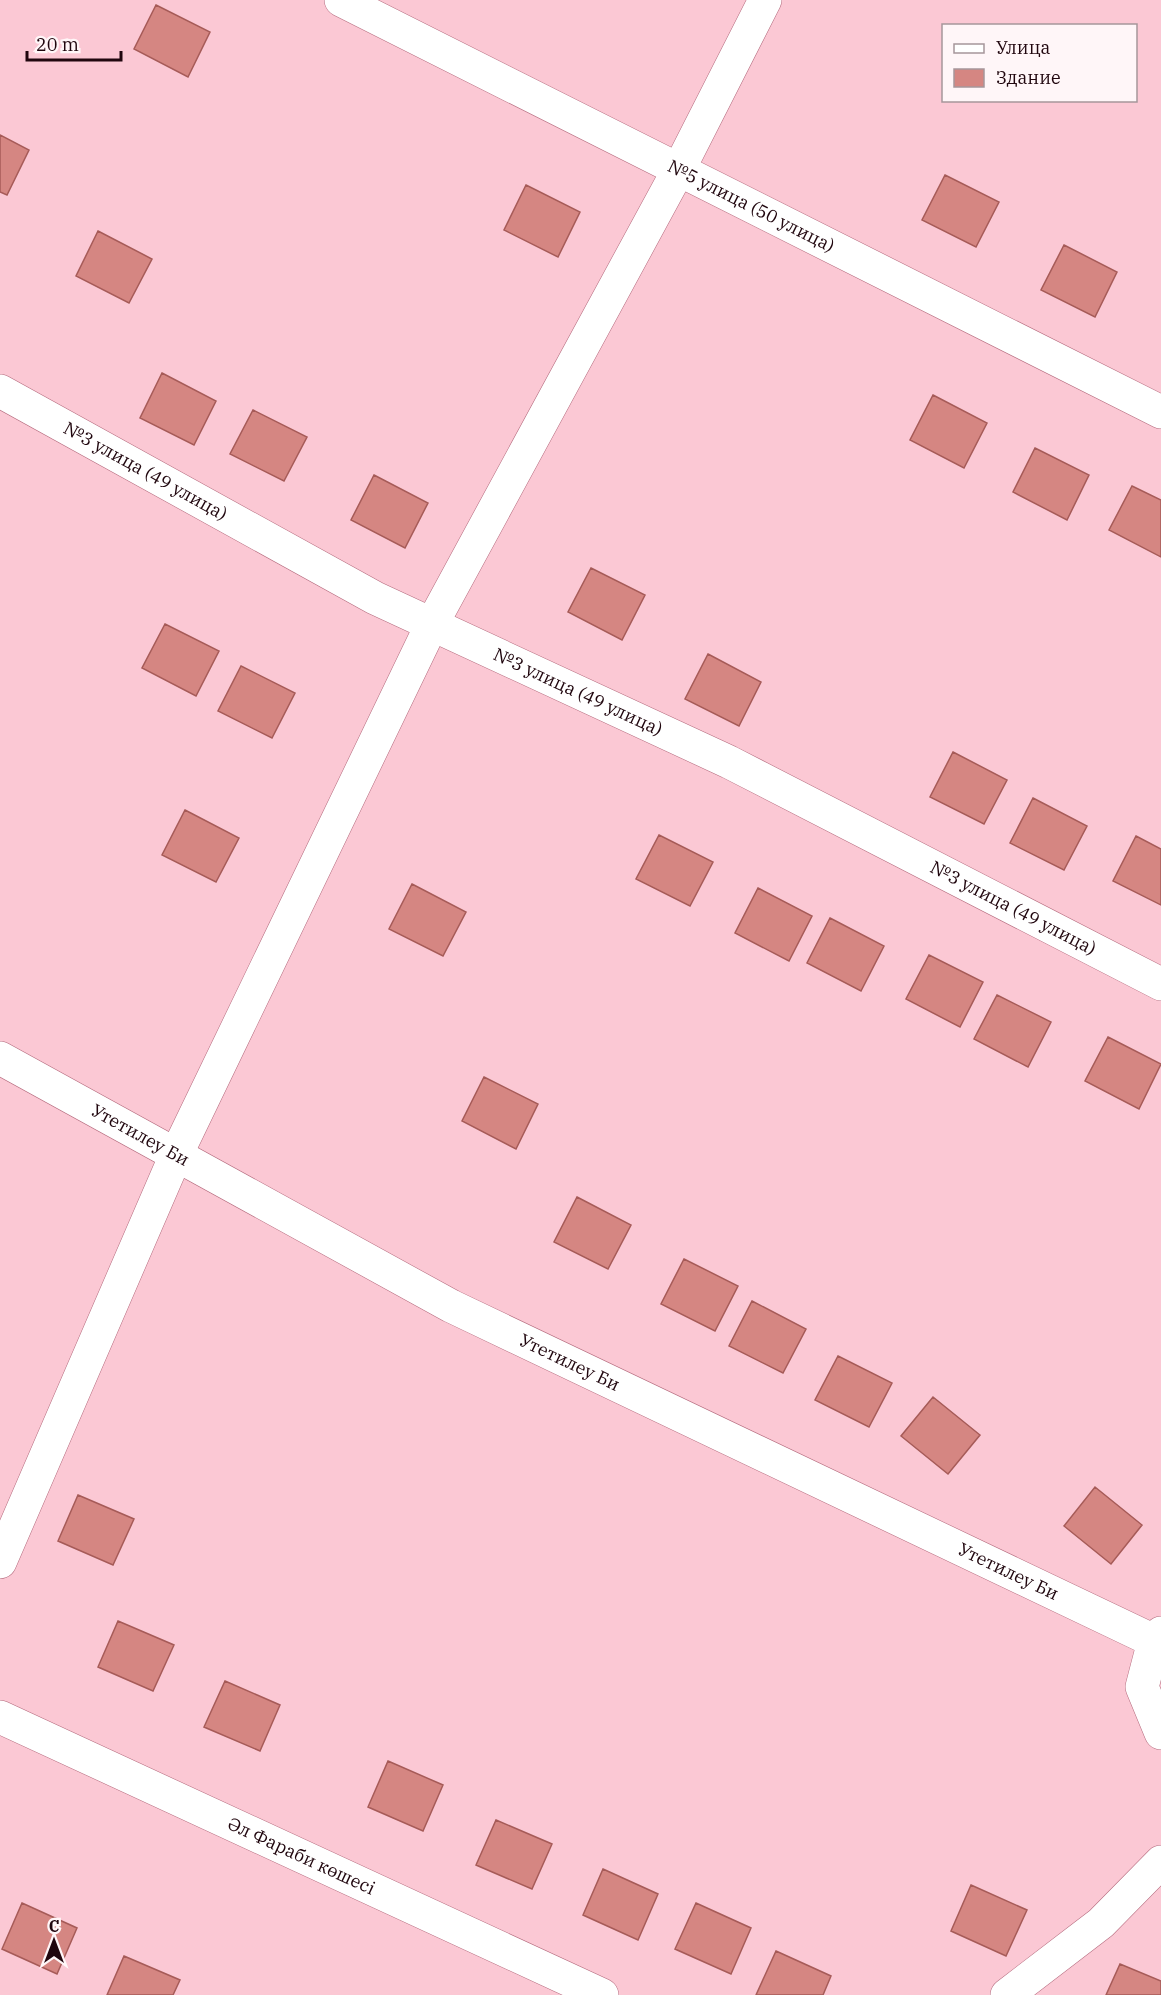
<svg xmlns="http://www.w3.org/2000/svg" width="1161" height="1995" font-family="'IBM Plex Serif',serif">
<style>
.building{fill:#d58682;stroke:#a65b58;stroke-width:1.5}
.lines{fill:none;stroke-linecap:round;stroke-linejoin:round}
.street-casing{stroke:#b46a7d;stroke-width:34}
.secondary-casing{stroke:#b46a7d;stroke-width:34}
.street{stroke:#fff;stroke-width:33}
.secondary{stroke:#fff;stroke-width:33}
.labels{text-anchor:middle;stroke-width:5;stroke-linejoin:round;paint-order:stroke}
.street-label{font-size:18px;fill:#20060e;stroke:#fff6f8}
</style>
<rect width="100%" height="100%" fill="#fbc8d4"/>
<!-- building -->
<path class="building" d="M156 5 210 32 188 77 134 49Z
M0 135 29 150 7 195 0 192Z
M945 175 999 202 976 247 922 220Z
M526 185 580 212 558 257 504 230Z
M98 231 152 259 129 303 76 276Z
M1064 245 1117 272 1095 317 1041 290Z
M162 373 216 401 194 445 140 418Z
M933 395 987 423 964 468 910 440Z
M253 410 307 437 284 481 230 454Z
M1035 448 1089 475 1067 520 1013 492Z
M374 475 428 503 405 548 351 520Z
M1132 486 1161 500V557L1109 530Z
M591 568 645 595 622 640 568 612Z
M165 624 219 651 196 696 142 668Z
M708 654 761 682 739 726 685 699Z
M241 666 295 693 272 738 218 711Z
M953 752 1007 780 984 824 930 797Z
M1033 798 1087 826 1064 870 1010 843Z
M185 810 239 838 216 882 162 855Z
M659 835 713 862 690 906 636 879Z
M1136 836 1161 849V905L1113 881Z
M412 884 466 912 443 956 389 929Z
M758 888 812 916 789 961 735 933Z
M830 918 884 946 861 991 807 963Z
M929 955 983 982 960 1027 906 999Z
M997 995 1051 1022 1028 1067 974 1039Z
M1108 1037 1161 1064 1139 1109 1085 1081Z
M484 1077 538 1104 516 1149 462 1121Z
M577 1197 631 1225 608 1269 554 1242Z
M684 1259 738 1286 715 1331 661 1304Z
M752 1301 806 1329 783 1373 729 1346Z
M838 1356 892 1383 869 1427 815 1400Z
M933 1397 980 1435 948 1474 901 1436Z
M1095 1487 1142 1525 1111 1564 1064 1526Z
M78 1495 134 1519 113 1565 58 1541Z
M118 1621 174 1645 153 1691 98 1667Z
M225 1681 280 1705 260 1751 204 1727Z
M388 1761 443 1785 423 1831 368 1807Z
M496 1820 552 1844 532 1889 476 1865Z
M603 1869 658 1894 638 1940 583 1915Z
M971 1885 1027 1910 1006 1956 951 1931Z
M22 1903 77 1928 57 1974 2 1949Z
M696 1903 751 1928 731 1974 675 1949Z
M776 1951 831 1976 823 1995H756Z
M124 1956 180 1980 173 1995H107Z
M1120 1964 1161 1981V1995H1106Z"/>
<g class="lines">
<!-- street casing -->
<g class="street-casing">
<g id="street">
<path id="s1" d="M341 0 1161 412"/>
<path id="s2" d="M0 391 375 598 729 762 1161 984"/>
<path id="s3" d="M0 1058 451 1306 1154 1641"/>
<path d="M0 1562 176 1155 432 624 679 169 765 0"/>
<path d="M1161 1633 1154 1641 1142 1687 1161 1733"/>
<path d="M1007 1995 1101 1923 1161 1862"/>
</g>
</g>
<!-- secondary casing -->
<g class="secondary-casing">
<g id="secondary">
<path id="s4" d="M0 1717 602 1995"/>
</g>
</g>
<!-- street -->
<use href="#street" class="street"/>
<!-- secondary -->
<use href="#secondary" class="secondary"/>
</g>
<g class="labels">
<!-- street labels -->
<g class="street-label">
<text dy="6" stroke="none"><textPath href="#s1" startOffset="459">№5 улица (50 улица)</textPath></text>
<text dy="6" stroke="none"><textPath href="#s2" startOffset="166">№3 улица (49 улица)</textPath></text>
<text dy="6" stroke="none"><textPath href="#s2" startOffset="652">№3 улица (49 улица)</textPath></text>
<text dy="6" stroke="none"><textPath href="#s2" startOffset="1138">№3 улица (49 улица)</textPath></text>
<text dy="6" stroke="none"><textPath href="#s3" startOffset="160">Утетилеу Би</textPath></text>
<text dy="6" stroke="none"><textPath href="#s3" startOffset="646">Утетилеу Би</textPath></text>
<text dy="6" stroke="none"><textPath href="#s3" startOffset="1132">Утетилеу Би</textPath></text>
<text dy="6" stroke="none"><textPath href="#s4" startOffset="332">Әл Фараби көшесі</textPath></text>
</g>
</g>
<!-- legend -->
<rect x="942" y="24" width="195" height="78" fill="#fff6f8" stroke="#a6969a" stroke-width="1.5"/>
<rect x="954" y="44" width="30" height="9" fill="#ffffff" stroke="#a6969a" stroke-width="1.5"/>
<text x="996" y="54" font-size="18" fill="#20060e">Улица</text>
<rect x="954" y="69" width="30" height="18" fill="#d58682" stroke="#a6969a" stroke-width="1.5"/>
<text x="996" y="84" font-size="18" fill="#20060e">Здание</text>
<!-- north arrow -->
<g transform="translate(54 1941)" stroke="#fff6f8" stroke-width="4.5" paint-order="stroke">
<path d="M0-4.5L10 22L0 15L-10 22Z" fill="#20060e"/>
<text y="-9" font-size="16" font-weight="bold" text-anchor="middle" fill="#20060e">С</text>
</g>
<!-- scale -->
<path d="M27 51v9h94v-9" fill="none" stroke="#20060e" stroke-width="3"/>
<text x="36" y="51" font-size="18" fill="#20060e" stroke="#fff6f8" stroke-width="4.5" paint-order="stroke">20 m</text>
</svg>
